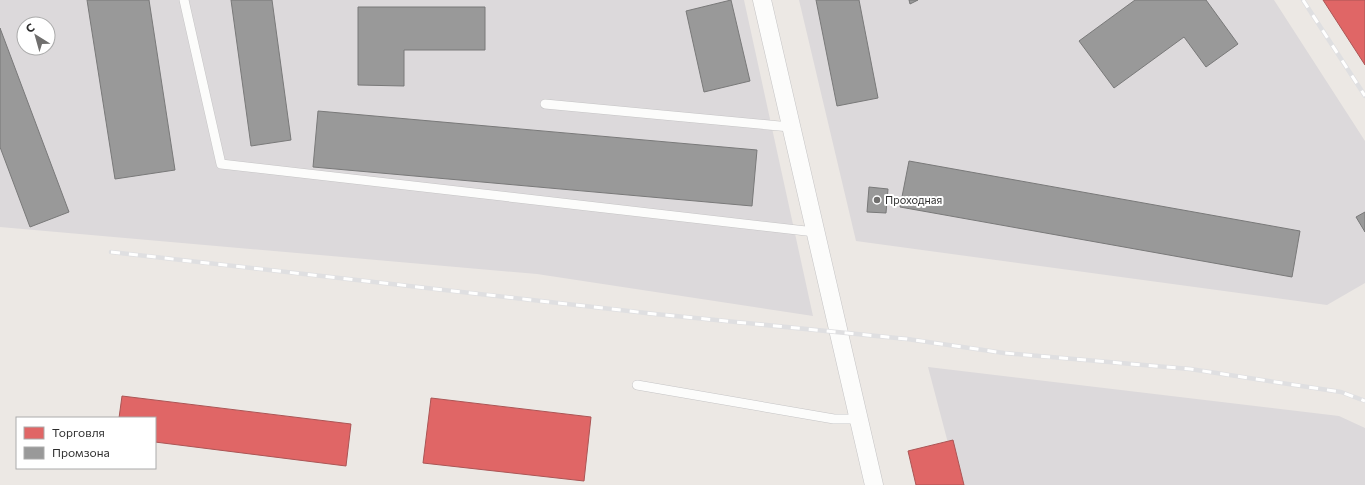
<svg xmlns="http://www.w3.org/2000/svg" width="1365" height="485" font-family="Commissioner,sans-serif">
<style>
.industrial{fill:#dcd9db;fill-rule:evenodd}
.shops{fill:#e06666;stroke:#ab5555}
.industry{fill:#999;stroke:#797979}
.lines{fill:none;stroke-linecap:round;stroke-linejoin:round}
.lane-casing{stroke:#c5c4c5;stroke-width:10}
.street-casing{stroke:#c5c4c5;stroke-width:19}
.lane{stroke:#fcfcfb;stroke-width:9}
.street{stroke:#fcfcfb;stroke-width:18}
.rail-casing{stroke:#dfdfe1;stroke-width:4.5}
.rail{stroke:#fff;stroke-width:3;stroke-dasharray:9;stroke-linecap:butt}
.poi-dot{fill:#706f6e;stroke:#fff;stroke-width:1.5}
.labels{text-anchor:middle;stroke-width:4;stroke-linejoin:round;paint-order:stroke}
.poi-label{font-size:11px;fill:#2e2e2e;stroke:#fff;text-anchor:start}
</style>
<rect width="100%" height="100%" fill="#ece8e4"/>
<!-- industrial -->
<path class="industrial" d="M0 0H744L813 316 537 274 0 227ZM24 24H48V48H24Z
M799 0H1274L1365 141V283L1327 305 856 241Z
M928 367 1339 416 1365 428V485H959Z"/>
<!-- shops -->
<path class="shops" d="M1323 0H1365V65Z
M122 396 351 424 346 466 155 442V418H119Z
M431 398 591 417 584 481 423 463Z
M953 440 964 485H916L908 451Z"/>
<!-- industry -->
<path class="industry" d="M87 0H149L175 170 115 179Z
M231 0H272L291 140 251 146Z
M731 0 750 81 704 92 686 11Z
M816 0H859L878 98 837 106Z
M909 0H918L910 4Z
M1135 0H1206L1238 44 1206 67 1184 37 1114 88 1079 41Z
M358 7H485V50H404V86L358 85Z
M0 28 69 212 30 227 0 147Z
M318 111 757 150 752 206 313 167Z
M909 161 1300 231 1292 277 900 207Z
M869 187 888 189 886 213 867 212Z
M1365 212V232L1356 217Z"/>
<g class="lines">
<!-- lane casing -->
<g class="lane-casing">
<path id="lane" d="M184 0 221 164 815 232
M545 104 790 127
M637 385 834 419H859"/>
</g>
<!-- street casing -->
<g class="street-casing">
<path id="street" d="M762 0 874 485"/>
</g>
<!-- lane -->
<use href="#lane" class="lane"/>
<!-- street -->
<use href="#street" class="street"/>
<!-- rail casing -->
<g class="rail-casing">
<path id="rail" d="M1303 0 1365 96
M111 252 655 314 907 339 1004 353 1190 369 1341 392 1365 401"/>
</g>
<!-- rail -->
<use href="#rail" class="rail"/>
</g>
<!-- markers -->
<circle class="poi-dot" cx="877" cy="200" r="4"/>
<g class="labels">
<!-- poi labels -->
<g class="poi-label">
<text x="885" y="204">Проходная</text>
</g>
</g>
<!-- legend -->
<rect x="16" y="417" width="140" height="52" fill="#ffffff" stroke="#ababab"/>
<rect x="24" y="427" width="20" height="12" fill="#e06666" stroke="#ababab"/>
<text x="52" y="437" font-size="12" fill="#2e2e2e">Торговля</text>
<rect x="24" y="447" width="20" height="12" fill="#999999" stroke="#ababab"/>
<text x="52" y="457" font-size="12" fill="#2e2e2e">Промзона</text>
<!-- north arrow -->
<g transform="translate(36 36) rotate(323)"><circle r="19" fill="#ffffff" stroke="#ababab"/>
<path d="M0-3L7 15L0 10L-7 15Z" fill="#706f6e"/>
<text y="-6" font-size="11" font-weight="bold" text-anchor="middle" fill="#2e2e2e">С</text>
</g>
</svg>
